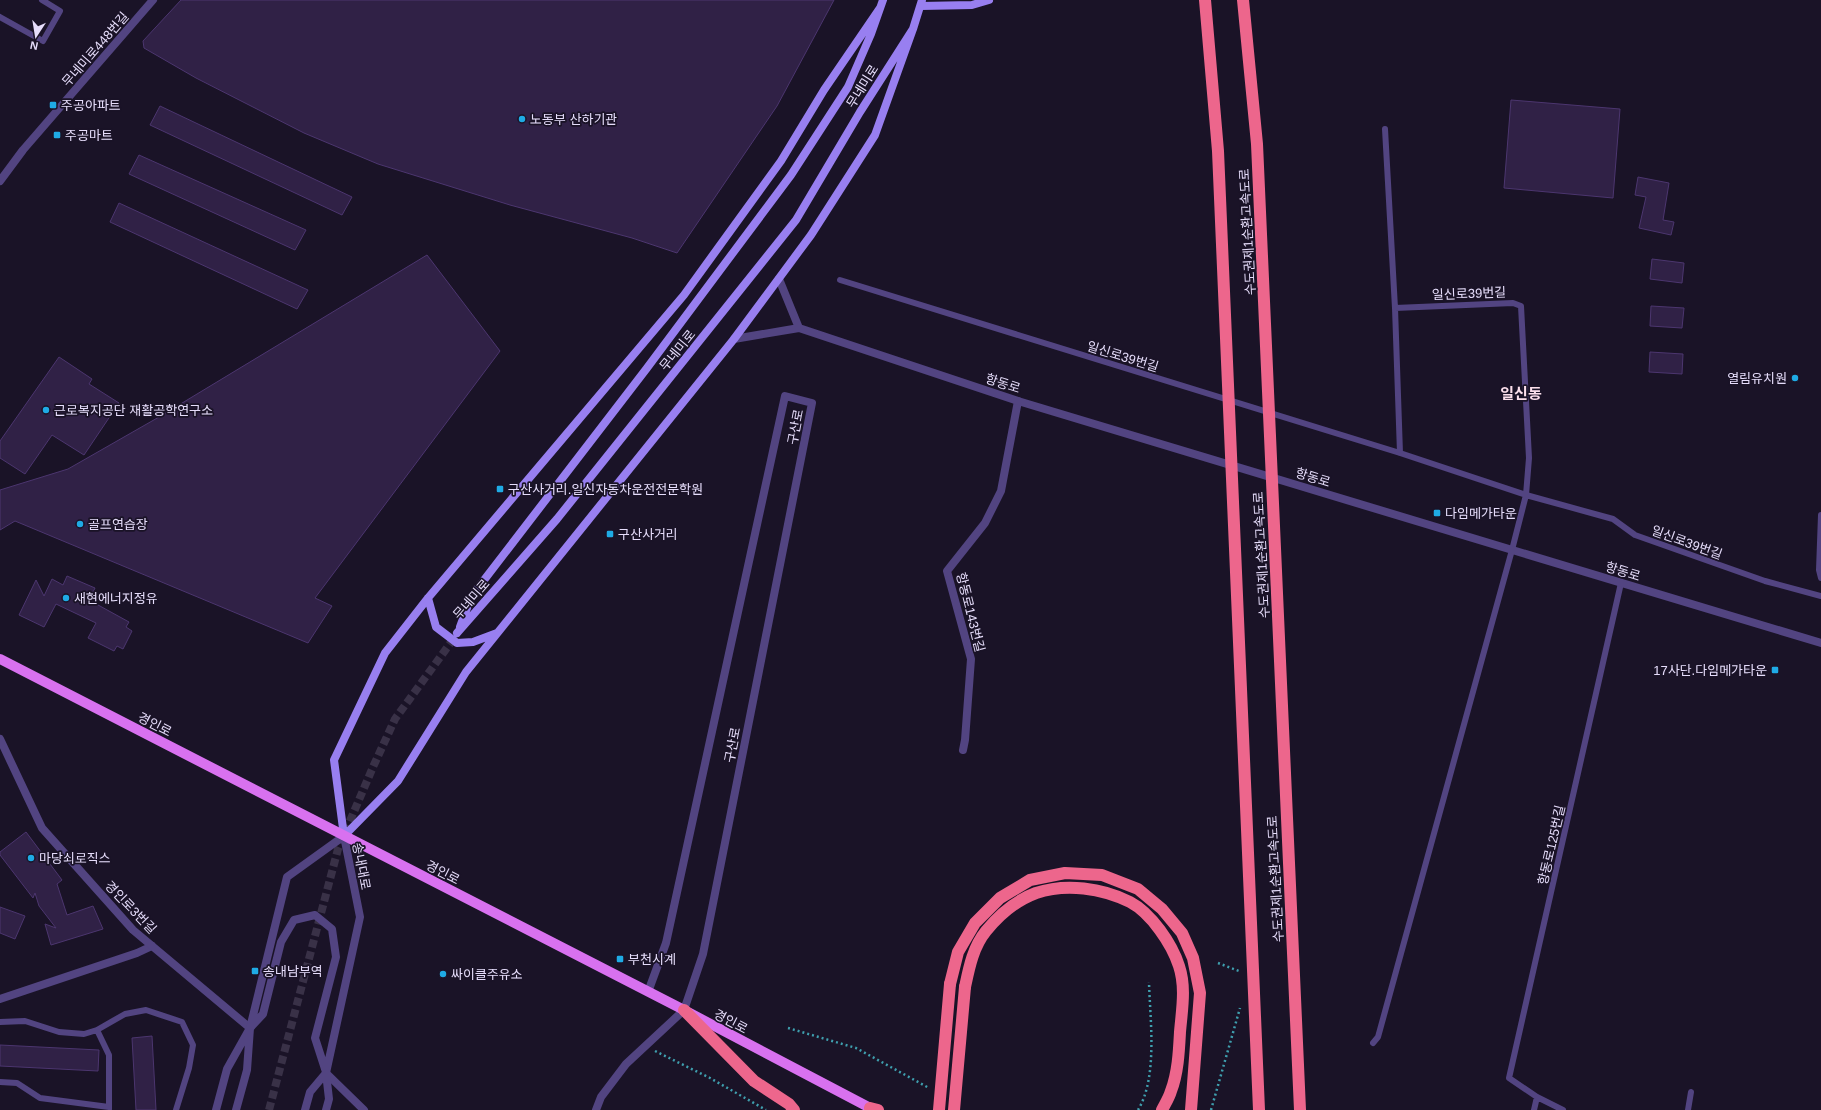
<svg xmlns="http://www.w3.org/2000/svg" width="1821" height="1110" font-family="Helvetica,'Noto Sans KR',sans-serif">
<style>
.building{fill:#302146;stroke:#4c366f}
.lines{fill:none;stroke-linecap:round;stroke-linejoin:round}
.tertiary-tunnel{stroke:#393147;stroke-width:8;stroke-dasharray:8 4;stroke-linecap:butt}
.path{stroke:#3f9fae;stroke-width:2.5;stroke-dasharray:2 3;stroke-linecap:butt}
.service{stroke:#524481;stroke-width:6}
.pedestrian{stroke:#524481;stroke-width:8}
.minor{stroke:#524481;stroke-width:8}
.tertiary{stroke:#524481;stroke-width:8}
.secondary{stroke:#987ff0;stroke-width:8}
.primary{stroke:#d871ef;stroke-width:10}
.motorway{stroke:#ed668c;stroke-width:12}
.motorway-bridge{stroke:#ed668c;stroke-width:12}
.poi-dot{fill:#1fabe5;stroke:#1a1327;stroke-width:1.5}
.labels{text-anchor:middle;stroke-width:3.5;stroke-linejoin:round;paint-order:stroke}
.street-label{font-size:13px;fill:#e6ddfb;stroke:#1a1327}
.poi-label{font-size:13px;fill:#e6ddfb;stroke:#1a1327;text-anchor:start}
.quarter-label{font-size:15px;font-weight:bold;fill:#fbdfeb;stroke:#1a1327}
</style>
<rect width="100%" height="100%" fill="#1a1327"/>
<!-- building -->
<path class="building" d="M181 0H834L777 106 677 253 632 238 510 205 378 164 304 133 196 78 144 48 143 41Z
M1511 100 1620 109 1613 198 1504 188Z
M160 106 352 197 342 215 150 125Z
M139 155 306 230 295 250 129 174Z
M1638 177 1669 183 1663 220 1674 222 1671 235 1639 228 1646 197 1635 195Z
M119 203 308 290 297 309 110 222Z
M427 255 500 351 315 598 332 606 308 643 15 521 0 530V490L68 469 159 417Z
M1652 259 1684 263 1682 283 1650 279Z
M1651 306 1684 308 1682 328 1650 326Z
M1650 352 1683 354 1682 374 1649 372Z
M59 357 92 379 89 384 119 403 84 455 52 435 25 474 0 458V441Z
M67 576 95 588 89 600 129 622 126 627 132 631 123 649 117 646 114 651 88 638 96 623 56 604 44 627 19 615 36 580 44 596 52 579 63 585Z
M26 832 62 880 57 884 67 915 93 906 103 929 51 945 45 924 56 928 39 906 35 893 33 898 0 855V852Z
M0 907 25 916 15 939 0 933Z
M152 1036 156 1110H136L132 1038Z
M0 1045 99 1050 98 1071 0 1066Z"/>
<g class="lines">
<!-- tertiary-tunnel -->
<path class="tertiary-tunnel" d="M269 1110 338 849 373 767 395 719 457 634"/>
<!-- path -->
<path class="path" d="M1218 963 1239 971
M788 1028 856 1048 929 1088
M655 1051 710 1078 766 1110
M1138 1110C1158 1077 1150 1020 1149 982
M1211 1110 1240 1008"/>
<!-- service -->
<path class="service" d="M0 17 43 41 60 11 42 0
M1385 129 1395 308 1400 453
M840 280 1400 453 1526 495 1613 519 1635 535 1765 581 1821 596
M1821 515 1819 570 1821 578
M0 1022 25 1021 59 1032 84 1034 97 1030 125 1014 146 1010 182 1022 193 1045 189 1068 176 1110
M97 1030 109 1055V1109
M1373 1043 1378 1037 1512 550 1526 495 1529 458 1521 306 1513 303 1395 308
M0 1082 17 1083 40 1098 109 1107
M1534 1110 1537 1097
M1563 1110 1537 1097 1509 1078 1621 583
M1688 1110 1691 1092"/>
<!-- pedestrian -->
<path class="pedestrian" d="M0 999 137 953 152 946"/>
<!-- minor -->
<path class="minor" d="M0 181 23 150 153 0
M0 739 42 828 133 930 250 1028
M963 750 965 740 971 659 947 571 985 523 1001 491 1018 401
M326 1073 364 1110
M596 1110 601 1097 626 1064 684 1010 703 954 812 403 785 396 666 943 648 992"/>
<!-- tertiary -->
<path class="tertiary" d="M779 279 799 328
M734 339 799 328 1018 401 1821 643
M216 1110 227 1069 250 1028 263 1014 281 942 294 920 315 915 332 929 336 957 315 1038 326 1072
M236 1110 247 1070 250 1028 287 877 344 836 360 917 326 1073 329 1099 326 1110
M305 1110 310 1092 326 1073"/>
<!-- secondary -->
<path class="secondary" d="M921 6 972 5 989 0
M428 598 436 627 457 643 473 642 497 633
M460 627 471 597 647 368 791 175 848 87 871 34 883 0
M457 633 557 519 796 220 860 112 913 29 922 0
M344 836 334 760 385 653 428 598 684 295 781 161 824 90 880 8
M344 836 398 781 466 672 734 339 811 235 875 135 913 29"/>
<!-- primary -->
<path class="primary" d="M0 659 684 1010 874 1110"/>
<!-- motorway -->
<path class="motorway" d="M950 984 958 952 975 923 1000 898 1030 880 1065 873 1102 875 1138 889 1162 909 1182 933 1193 958 1200 993 1191 1110
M965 987C969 968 973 947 986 931 999 915 1017 900 1036 893 1066 883 1102 888 1130 902 1151 913 1172 944 1179 966 1186 987 1182 1009 1180 1032 1179 1051 1178 1073 1171 1091 1169 1098 1165 1104 1162 1110
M684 1010 754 1081 789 1104 794 1110
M870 1108 878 1110"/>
<!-- motorway-bridge -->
<path class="motorway-bridge" d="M1205 0 1218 151 1259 1110
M1243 0 1257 144 1300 1110
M939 1110 950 984
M954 1110 965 987"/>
</g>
<!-- markers -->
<g class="poi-dot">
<rect x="49" y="101" width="8" height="8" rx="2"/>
<circle cx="522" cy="119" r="4"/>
<rect x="53" y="131" width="8" height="8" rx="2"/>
<circle cx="1795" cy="378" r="4"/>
<circle cx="46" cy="410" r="4"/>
<rect x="496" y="485" width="8" height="8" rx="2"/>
<rect x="1433" y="509" width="8" height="8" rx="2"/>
<circle cx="80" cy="524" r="4"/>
<rect x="606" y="530" width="8" height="8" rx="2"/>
<circle cx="66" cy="598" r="4"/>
<rect x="1771" y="666" width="8" height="8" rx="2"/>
<circle cx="31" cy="858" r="4"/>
<rect x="616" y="955" width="8" height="8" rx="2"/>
<rect x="251" y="967" width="8" height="8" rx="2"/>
<circle cx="443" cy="974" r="4"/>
</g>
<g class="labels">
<!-- street labels -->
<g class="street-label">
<text transform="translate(95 49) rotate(-49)" y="5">무네미로448번길</text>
<text transform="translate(862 86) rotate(-58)" y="5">무네미로</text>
<text transform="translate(1247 232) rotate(-93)" y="5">수도권제1순환고속도로</text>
<text transform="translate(1469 293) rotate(-2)" y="5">일신로39번길</text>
<text transform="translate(677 350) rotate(-51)" y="5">무네미로</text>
<text transform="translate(1123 356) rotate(17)" y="5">일신로39번길</text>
<text transform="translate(1003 383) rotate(18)" y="5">항동로</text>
<text transform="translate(795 427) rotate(-79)" y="5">구산로</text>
<text transform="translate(1313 477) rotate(17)" y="5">항동로</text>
<text transform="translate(1687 542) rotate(20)" y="5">일신로39번길</text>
<text transform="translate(1261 555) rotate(-93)" y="5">수도권제1순환고속도로</text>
<text transform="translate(1623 571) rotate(17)" y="5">항동로</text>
<text transform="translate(471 599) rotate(-49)" y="5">무네미로</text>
<text transform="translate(971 612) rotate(76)" y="5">항동로143번길</text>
<text transform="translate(155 724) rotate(27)" y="5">경인로</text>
<text transform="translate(732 745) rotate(-79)" y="5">구산로</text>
<text transform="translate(1551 845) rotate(-77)" y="5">항동로125번길</text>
<text transform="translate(362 866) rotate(79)" y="5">송내대로</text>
<text transform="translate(443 872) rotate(27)" y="5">경인로</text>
<text transform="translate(1275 879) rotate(-93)" y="5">수도권제1순환고속도로</text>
<text transform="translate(131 907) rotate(46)" y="5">경인로3번길</text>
<text transform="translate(731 1021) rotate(28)" y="5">경인로</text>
</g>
<!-- poi labels -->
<g class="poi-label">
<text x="61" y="110">주공아파트</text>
<text x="530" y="124">노동부 산하기관</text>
<text x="65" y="140">주공마트</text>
<text x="1787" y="383" text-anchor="end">열림유치원</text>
<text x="54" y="415">근로복지공단 재활공학연구소</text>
<text x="508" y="494">구산사거리.일신자동차운전전문학원</text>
<text x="1445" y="518">다임메가타운</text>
<text x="88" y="529">골프연습장</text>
<text x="618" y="539">구산사거리</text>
<text x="74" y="603">새현에너지정유</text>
<text x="1767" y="675" text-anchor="end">17사단.다임메가타운</text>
<text x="39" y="863">마당쇠로직스</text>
<text x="628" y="964">부천시계</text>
<text x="263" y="976">송내남부역</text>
<text x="451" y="979">싸이클주유소</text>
</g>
<!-- quarter labels -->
<g class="quarter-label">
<text x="1521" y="399">일신동</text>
</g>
</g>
<!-- north arrow -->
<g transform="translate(36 36) rotate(192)" stroke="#1a1327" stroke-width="3" paint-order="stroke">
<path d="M0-3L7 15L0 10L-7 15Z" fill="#e6ddfb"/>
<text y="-6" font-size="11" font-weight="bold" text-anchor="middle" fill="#e6ddfb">N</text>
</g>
</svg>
